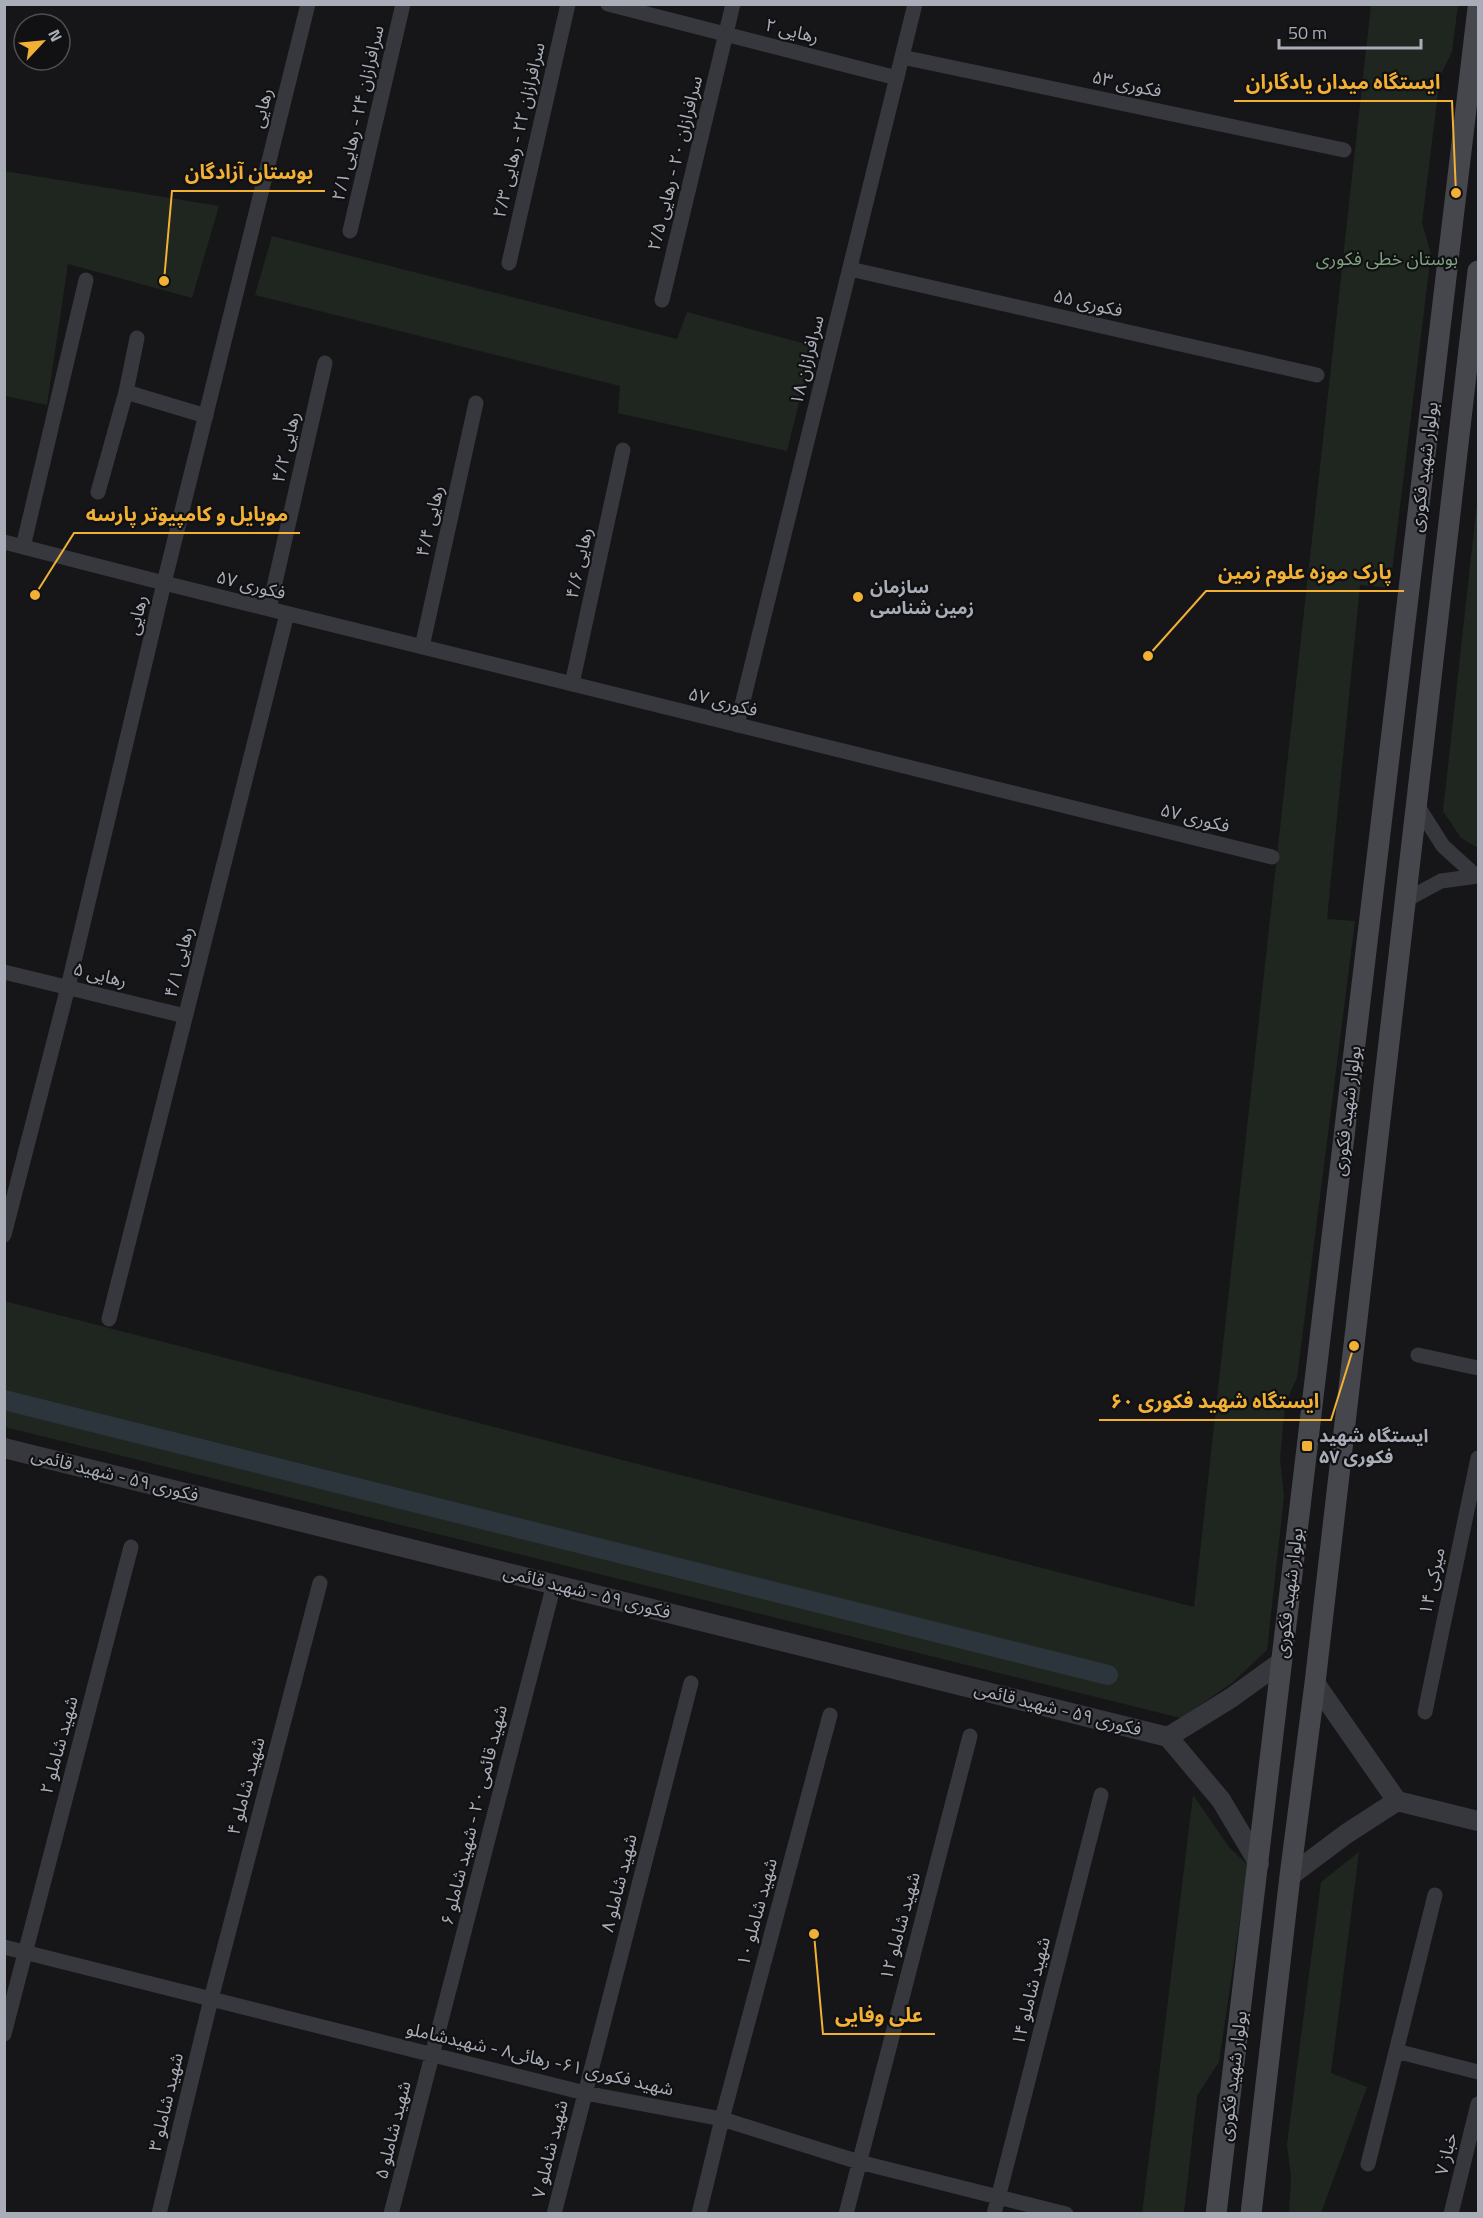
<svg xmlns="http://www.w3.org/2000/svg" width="1483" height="2218" font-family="'Titillium Web','Noto Sans Arabic',sans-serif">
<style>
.green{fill:#1e261f}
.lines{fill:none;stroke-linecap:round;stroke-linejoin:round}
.canal{stroke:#2c353c;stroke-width:20}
.minor{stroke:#37383d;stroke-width:15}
.tertiary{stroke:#37383d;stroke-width:20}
.secondary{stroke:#45474d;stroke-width:21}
.poi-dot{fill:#f2b134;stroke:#111113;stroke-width:2}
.labels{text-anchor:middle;stroke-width:4.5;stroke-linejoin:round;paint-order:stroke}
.street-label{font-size:18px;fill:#a8adb8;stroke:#111113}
.park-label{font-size:18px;fill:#7fa381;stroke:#111113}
.poi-label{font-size:18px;font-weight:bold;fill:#a8adb8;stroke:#111113;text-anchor:start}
.leader{fill:none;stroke:#f2b134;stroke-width:2}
.callout-dot{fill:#f2b134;stroke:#111113;stroke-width:2}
.callout-label{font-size:20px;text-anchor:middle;font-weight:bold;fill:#f2b134;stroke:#111113;stroke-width:4.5;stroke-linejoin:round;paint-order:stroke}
</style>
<rect width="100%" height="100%" fill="#161618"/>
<!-- green -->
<path class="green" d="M1371 5H1458L1452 52 1440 76 1422 223 1431 254 1390 588 1360 585 1327 919 1355 921 1297 1378 1285 1404 1280 1459 1284 1496 1267 1650 1232 1683 1181 1718 5 1427 4 1301 1194 1607Z
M4 171 219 206 192 298 68 264 47 405 5 396Z
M272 236 677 339 687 312 813 346 787 451 618 413 620 386 255 295Z
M1478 494V848L1461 838 1443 811Z
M1193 1795 1229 1847 1248 1865 1219 2062 1197 2096 1184 2213 1142 2214Z
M1359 1852 1331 2073 1367 2087 1321 2213H1289L1291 2177 1287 2144 1321 1882Z"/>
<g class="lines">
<!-- canal -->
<path class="canal" d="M4 1400 1108 1675"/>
<!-- minor -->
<path class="minor" d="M608 4 897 78
M902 57 1344 150
M350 231 403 4
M509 263 568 4
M850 269 1317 375
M662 300 733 4
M126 392 206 416
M98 492 126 392 137 338
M4 542 164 583 1272 857
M23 547 86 280
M269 609 325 363
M422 647 476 403
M572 684 623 450
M737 725 915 4
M1417 805 1443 846 1475 875
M1406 900 1441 881 1478 876
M4 972 185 1016
M4 1235 68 987 164 583 308 4
M109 1319 287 614
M1418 1355 1478 1368
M1425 1712 1478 1458
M4 1947 585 2093 722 2119 859 2162 1066 2214
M4 2034 131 1547
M1396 2051 1478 2072
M1368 2164 1435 1895
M159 2214 211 1999 320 1583
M391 2214 554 1584
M554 2214 691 1683
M699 2214 722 2119 830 1715
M846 2214 970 1736
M994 2214 1101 1795
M1451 2214 1478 2104"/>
<!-- tertiary -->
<path class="tertiary" d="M4 1448 1168 1737
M1315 1683 1397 1801
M1168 1737 1221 1800 1259 1864
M1168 1737 1231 1698 1281 1662
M1397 1801 1478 1821
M1290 1876 1346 1834 1397 1801"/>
<!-- secondary -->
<path class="secondary" d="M1216 2214 1478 8
M1251 2214 1290 1876 1315 1683 1478 271"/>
</g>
<!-- markers -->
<g class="poi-dot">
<circle cx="858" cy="597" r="6"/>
<rect x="1301" y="1440" width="12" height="12" rx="3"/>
</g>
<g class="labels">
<!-- street labels -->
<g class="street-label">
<text transform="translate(792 31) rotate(14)" y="6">رهایی ۲</text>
<text transform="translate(1127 84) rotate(12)" y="6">فکوری ۵۳</text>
<text transform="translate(262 108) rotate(-76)" y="6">رهایی</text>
<text transform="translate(358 113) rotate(-77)" y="6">سرافرازان ۲۴ - رهایی ۲/۱</text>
<text transform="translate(519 130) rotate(-77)" y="6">سرافرازان ۲۲ - رهایی ۲/۳</text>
<text transform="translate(675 163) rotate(-76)" y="6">سرافرازان ۲۰ - رهایی ۲/۵</text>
<text transform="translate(1088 303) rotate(13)" y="6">فکوری ۵۵</text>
<text transform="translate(807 360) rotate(-76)" y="6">سرافرازان ۱۸</text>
<text transform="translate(286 447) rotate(-77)" y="6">رهایی ۴/۲</text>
<text transform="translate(1424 467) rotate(-83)" y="6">بولوار شهید فکوری</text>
<text transform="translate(430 521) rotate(-77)" y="6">رهایی ۴/۴</text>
<text transform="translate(579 563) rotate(-78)" y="6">رهایی ۴/۶</text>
<text transform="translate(251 585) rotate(14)" y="6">فکوری ۵۷</text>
<text transform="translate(137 615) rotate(-77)" y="6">رهایی</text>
<text transform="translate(723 702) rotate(14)" y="6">فکوری ۵۷</text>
<text transform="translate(1195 818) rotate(14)" y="6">فکوری ۵۷</text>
<text transform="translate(179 962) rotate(-76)" y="6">رهایی ۴/۱</text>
<text transform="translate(100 975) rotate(14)" y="6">رهایی ۵</text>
<text transform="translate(1347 1111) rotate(-83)" y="6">بولوار شهید فکوری</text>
<text transform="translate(115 1475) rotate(14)" y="6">فکوری ۵۹ - شهید قائمی</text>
<text transform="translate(1432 1581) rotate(-78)" y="6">میرکی ۱۴</text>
<text transform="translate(587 1592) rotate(14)" y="6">فکوری ۵۹ - شهید قائمی</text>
<text transform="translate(1289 1593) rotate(-83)" y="6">بولوار شهید فکوری</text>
<text transform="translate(1058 1709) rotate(14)" y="6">فکوری ۵۹ - شهید قائمی</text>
<text transform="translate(59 1745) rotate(-75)" y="6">شهید شاملو ۲</text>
<text transform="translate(246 1786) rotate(-75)" y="6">شهید شاملو ۴</text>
<text transform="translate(474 1815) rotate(-76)" y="6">شهید قائمی ۲۰ - شهید شاملو ۶</text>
<text transform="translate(619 1883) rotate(-76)" y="6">شهید شاملو ۸</text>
<text transform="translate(757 1912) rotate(-75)" y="6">شهید شاملو ۱۰</text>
<text transform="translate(900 1926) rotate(-75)" y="6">شهید شاملو ۱۲</text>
<text transform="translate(1031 1991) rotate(-76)" y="6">شهید شاملو ۱۴</text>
<text transform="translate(540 2059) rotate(13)" y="6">شهید فکوری ۶۱- رهائی۸ - شهیدشاملو</text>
<text transform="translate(1233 2076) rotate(-83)" y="6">بولوار شهید فکوری</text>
<text transform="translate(166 2102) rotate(-77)" y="6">شهید شاملو ۳</text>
<text transform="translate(393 2130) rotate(-76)" y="6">شهید شاملو ۵</text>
<text transform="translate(550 2149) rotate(-76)" y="6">شهید شاملو ۷</text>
<text transform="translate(1446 2154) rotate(-76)" y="6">خباز ۷</text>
</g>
<!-- park labels -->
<g class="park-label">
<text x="1387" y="265">بوستان خطی فکوری</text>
</g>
<!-- poi labels -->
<g class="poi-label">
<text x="870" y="593">سازمان<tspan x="870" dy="21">زمین شناسی</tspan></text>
<text x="1319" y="1442">ایستگاه شهید<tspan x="1319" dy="21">فکوری ۵۷</tspan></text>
</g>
</g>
<!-- callouts -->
<path class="leader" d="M1456 193L1452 101H1234M164 281L172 191H325M35 595L74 533H300M1148 656L1206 591H1404M1354 1346L1331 1420H1099M814 1934L823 2034H935"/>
<g class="callout-dot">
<circle cx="1456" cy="193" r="6"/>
<circle cx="164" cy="281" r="6"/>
<circle cx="35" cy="595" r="6"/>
<circle cx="1148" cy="656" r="6"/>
<circle cx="1354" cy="1346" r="6"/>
<circle cx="814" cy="1934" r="6"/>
</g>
<g class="callout-label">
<text x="1343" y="89">ایستگاه میدان یادگاران</text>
<text x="249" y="179">بوستان آزادگان</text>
<text x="187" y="521">موبایل و کامپیوتر پارسه</text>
<text x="1305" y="579">پارک موزه علوم زمین</text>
<text x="1215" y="1408">ایستگاه شهید فکوری ۶۰</text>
<text x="879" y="2022">علی وفایی</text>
</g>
<!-- border -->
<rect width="1483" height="2218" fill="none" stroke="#a8adb8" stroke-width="12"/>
<!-- north arrow -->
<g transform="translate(42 42) rotate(64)"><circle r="28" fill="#111113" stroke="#4d4f55" stroke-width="1.5"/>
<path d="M0-4.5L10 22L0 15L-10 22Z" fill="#f2b134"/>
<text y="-9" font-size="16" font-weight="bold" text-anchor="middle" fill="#a8adb8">N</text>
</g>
<!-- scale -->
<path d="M1279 39v9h142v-9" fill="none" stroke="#a8adb8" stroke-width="3"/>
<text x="1288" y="39" font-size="18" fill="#a8adb8" stroke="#111113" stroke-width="4.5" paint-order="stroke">50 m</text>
</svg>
